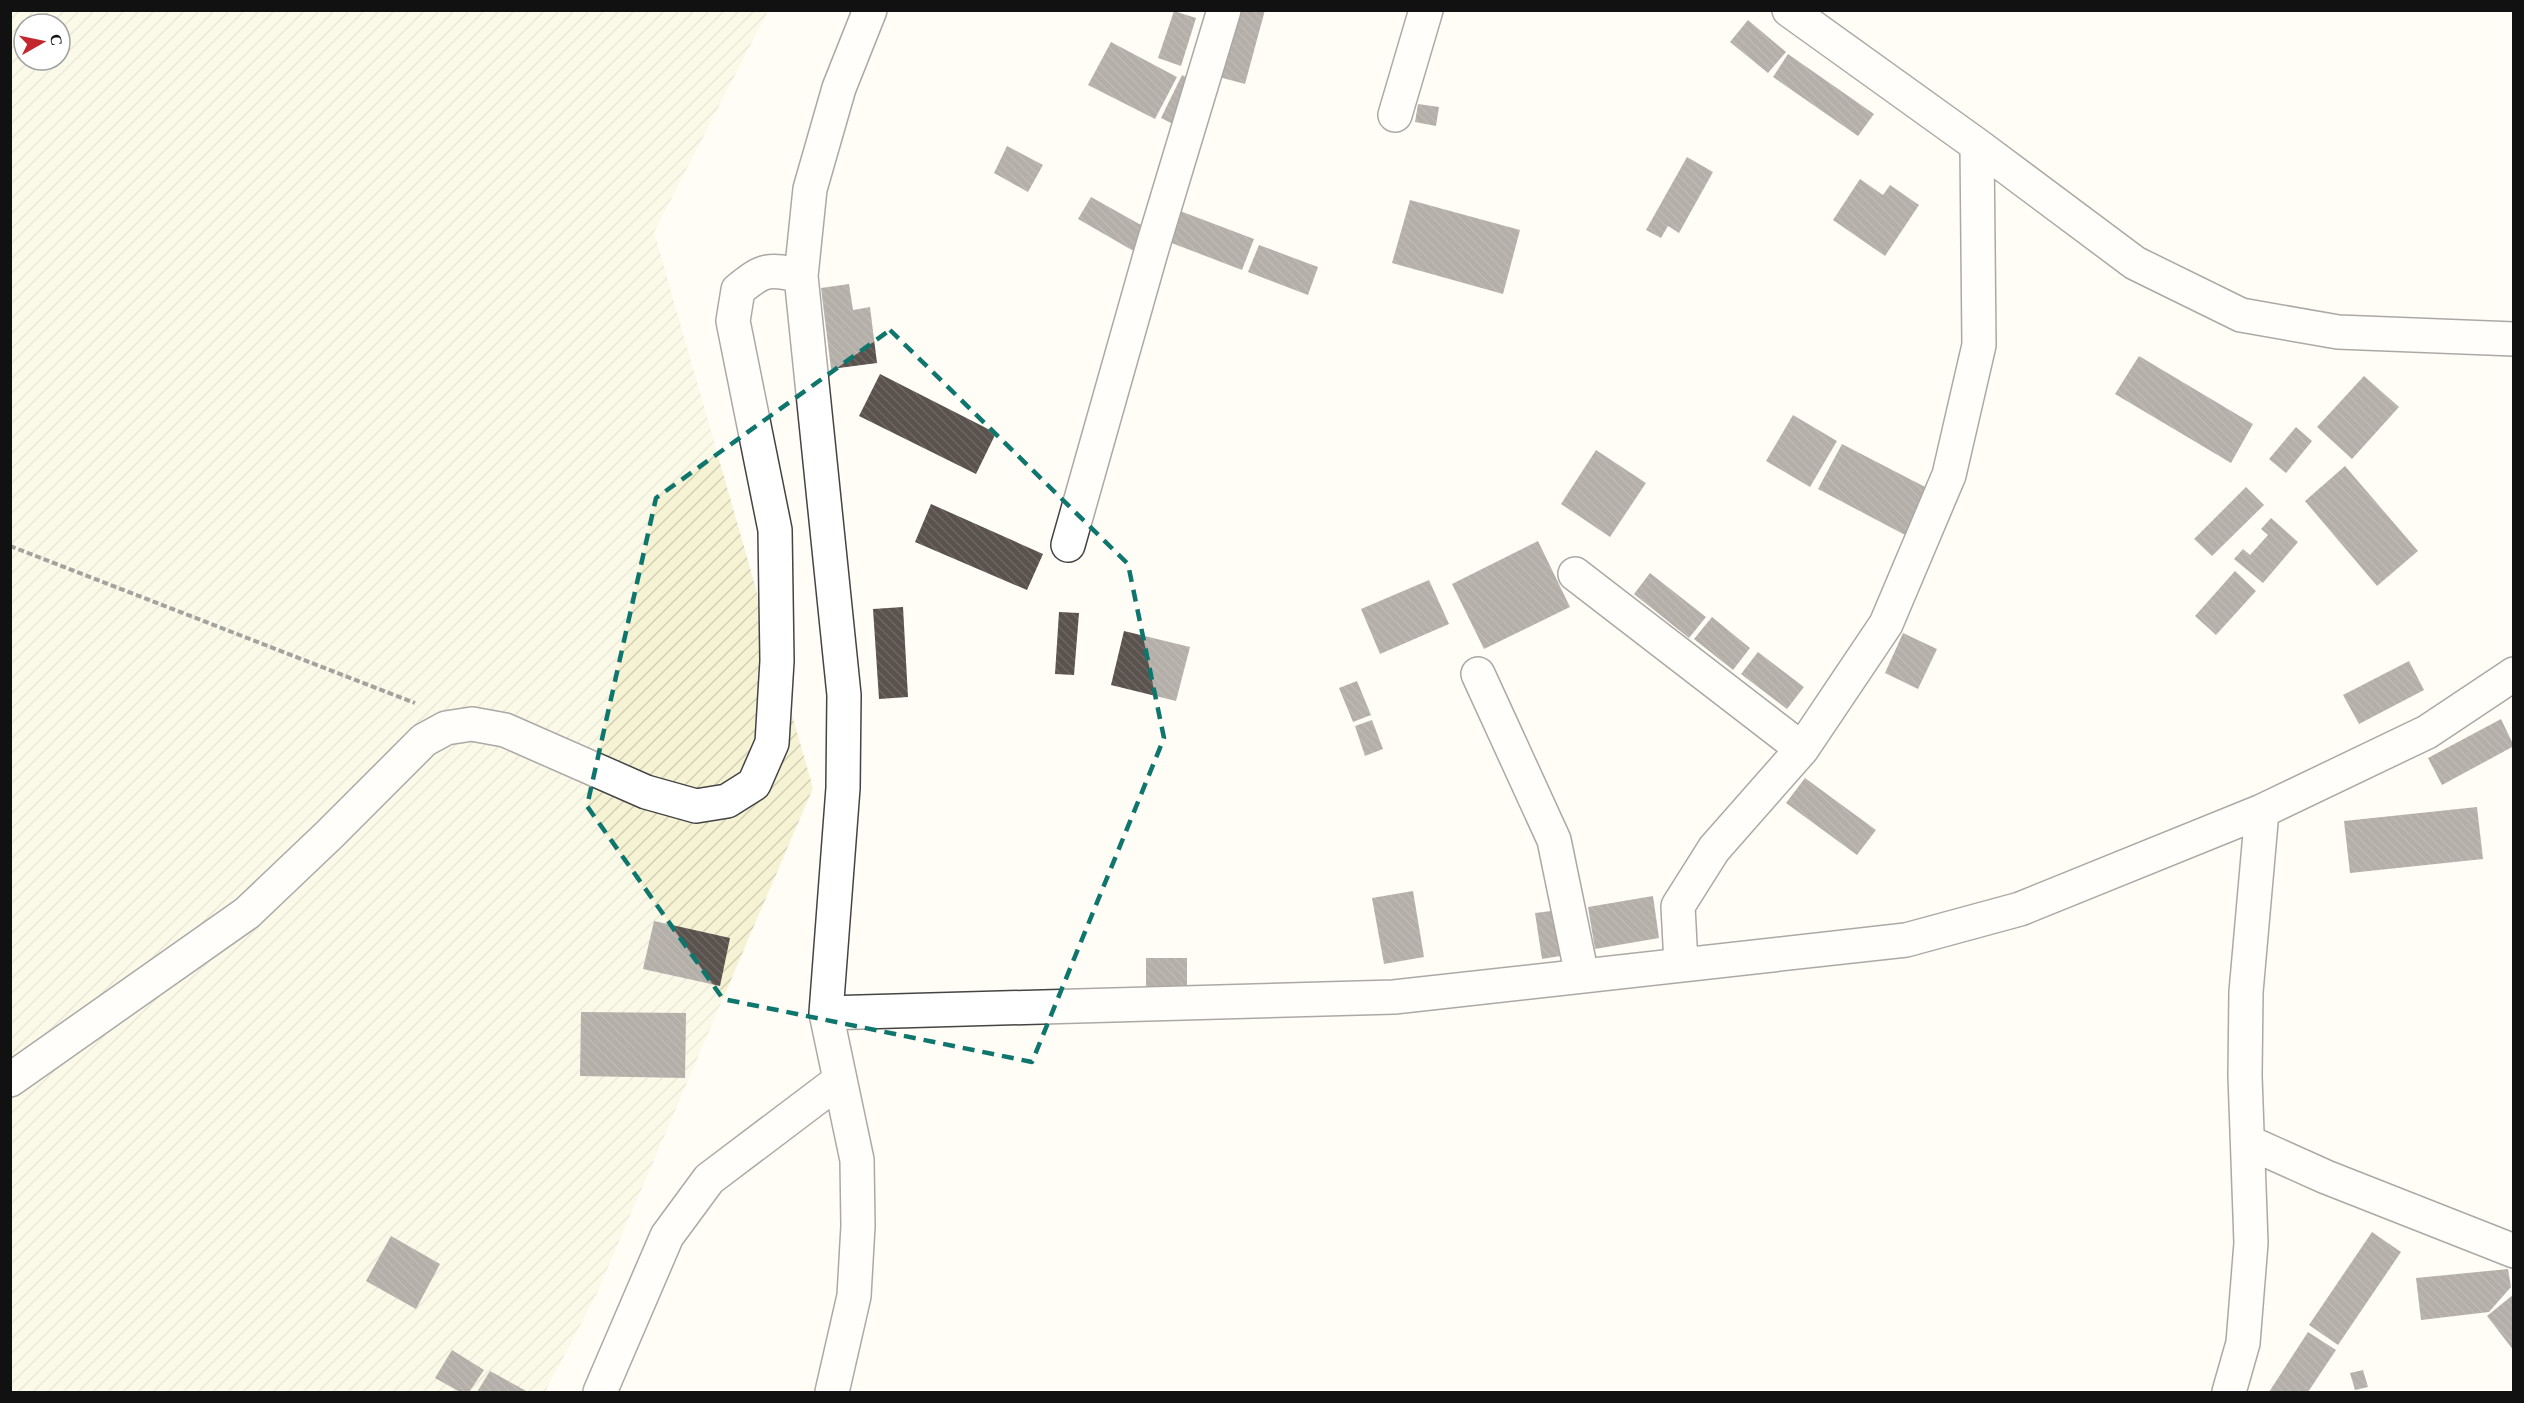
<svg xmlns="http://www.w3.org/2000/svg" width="2524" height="1403" font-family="'Libre Baskerville',serif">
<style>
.farmland{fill:url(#farmland-furrows);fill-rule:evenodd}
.building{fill:url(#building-back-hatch)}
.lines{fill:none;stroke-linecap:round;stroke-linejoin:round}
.minor-casing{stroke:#444;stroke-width:36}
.path{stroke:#333;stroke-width:4;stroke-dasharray:6 3;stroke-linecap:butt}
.minor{stroke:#fff;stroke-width:33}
.marked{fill:none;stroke:#0f766e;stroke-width:4.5;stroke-dasharray:12 8;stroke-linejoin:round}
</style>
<defs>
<pattern id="farmland-furrows" width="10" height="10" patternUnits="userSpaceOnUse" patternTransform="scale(1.5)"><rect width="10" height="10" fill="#f6f3d4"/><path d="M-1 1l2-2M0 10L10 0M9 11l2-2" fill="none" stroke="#d2cfb5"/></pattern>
<pattern id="building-back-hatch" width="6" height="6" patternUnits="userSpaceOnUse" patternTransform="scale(1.5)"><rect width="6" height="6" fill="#5a524d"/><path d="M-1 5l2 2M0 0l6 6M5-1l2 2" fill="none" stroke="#6d6662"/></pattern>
</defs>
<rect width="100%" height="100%" fill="#fffdf5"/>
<!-- farmland -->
<path class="farmland" d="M10 11H768L654 232 813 788 597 1293 545 1392H11ZM24 24H60V60H24Z"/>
<!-- building -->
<path class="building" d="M1237 10H1265L1245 84 1219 77Z
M1174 11 1196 18 1181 66 1158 58Z
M1748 20 1786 52 1768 73 1730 42Z
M1111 42 1177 77 1155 119 1088 85Z
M1788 54 1874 114 1858 136 1773 77Z
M1182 75 1198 83 1177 126 1161 118Z
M1418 104 1439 107 1436 126 1415 122Z
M1007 146 1043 165 1028 192 994 173Z
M1687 157 1713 172 1679 233 1668 226 1661 238 1646 230Z
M1860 179 1883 195 1890 185 1919 205 1885 256 1833 220Z
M1091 197 1150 230 1137 253 1078 219Z
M1410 200 1520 230 1503 294 1392 263Z
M1180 211 1254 239 1242 270 1169 242Z
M1259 245 1318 267 1308 295 1248 272Z
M849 284 853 310 870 307 877 363 831 369 821 288Z
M2139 356 2253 424 2231 463 2115 394Z
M880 374 996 433 976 474 859 416Z
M2364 376 2399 407 2352 459 2317 427Z
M1793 415 1837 441 1810 487 1766 461Z
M2296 427 2312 441 2286 473 2269 459Z
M1842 444 1931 490 1907 536 1818 489Z
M1596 450 1646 483 1610 537 1561 504Z
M2345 466 2418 551 2377 586 2305 501Z
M2246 487 2264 505 2212 556 2194 539Z
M931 504 1043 554 1027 590 915 542Z
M2271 518 2298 542 2263 583 2234 559 2243 549 2250 555 2268 535 2261 529Z
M1538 541 1570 607 1484 649 1452 584Z
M2235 571 2256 591 2216 635 2195 616Z
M1650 573 1706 617 1689 638 1634 594Z
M1429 580 1449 624 1380 654 1361 609Z
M903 607 908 697 879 699 873 609Z
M1059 612 1079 613 1074 675 1055 674Z
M1712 617 1750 648 1733 670 1694 639Z
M1124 631 1190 647 1176 701 1111 685Z
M1903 633 1937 649 1918 689 1885 673Z
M1758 652 1804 687 1787 709 1741 674Z
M2409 661 2424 690 2359 724 2343 695Z
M1357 681 1371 715 1353 722 1339 688Z
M2501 719 2514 746 2442 785 2428 758Z
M1372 720 1383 749 1365 756 1355 726Z
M1805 778 1876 830 1857 855 1786 803Z
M2477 807 2483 859 2350 873 2344 821Z
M1413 891 1424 957 1384 964 1372 898Z
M1653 896 1659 938 1595 949 1588 907Z
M1559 910 1566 955 1542 959 1535 913Z
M654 921 730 938 720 986 643 969Z
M1146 958H1187V986H1146Z
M581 1012 686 1013 685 1078 580 1076Z
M2372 1232 2401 1252 2338 1345 2309 1325Z
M391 1236 440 1264 416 1309 366 1281Z
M2508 1269 2511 1287 2489 1312 2421 1320 2416 1278Z
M2514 1294V1351L2487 1316Z
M2308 1332 2336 1350 2308 1392H2269Z
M452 1350 484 1370 469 1392H460L435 1378Z
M2363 1370 2368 1387 2355 1390 2350 1373Z
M490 1371 528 1392H477Z"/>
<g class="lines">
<!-- minor casing -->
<g class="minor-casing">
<path id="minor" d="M1789 10 1977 145 2135 263 2241 315 2338 332 2514 339
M1395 115 1426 10
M1068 545 1151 252 1224 10
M1575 574 1802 749
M1478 674 1554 840 1582 976
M1681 964 1678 906 1714 849 1802 749 1886 624 1949 475 1979 345 1977 145
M826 1013 1394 997 1906 940 2020 909 2262 811 2427 732 2514 674
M10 1080 247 913 330 834 424 740 446 728 472 724 505 730 646 792 696 806 727 801 754 784 772 743 777 661 775 530 733 321 738 290C763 269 769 268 801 276
M2248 1142 2326 1177 2514 1251
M600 1392 667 1236 709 1179 840 1080
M832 1392 854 1296 858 1226 857 1160 826 1013 843 788 844 695 801 276 810 189 839 88 870 10
M2229 1392 2243 1343 2251 1243 2245 1076 2246 992 2262 811"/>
</g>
<!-- path -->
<path class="path" d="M10 546 415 703"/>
<!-- minor -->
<use href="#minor" class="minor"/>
</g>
<!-- marked area -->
<path d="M0 0H2524V1403H0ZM890 330 1128 564 1164 738 1032 1062 723 999 587 806 656 498Z" fill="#fffdf5" fill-opacity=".55" fill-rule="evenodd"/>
<path class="marked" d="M890 330 1128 564 1164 738 1032 1062 723 999 587 806 656 498Z"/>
<!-- border -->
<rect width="2524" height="1403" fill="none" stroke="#111111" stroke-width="24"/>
<!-- north arrow -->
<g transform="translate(42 42) rotate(81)"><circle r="28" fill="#ffffff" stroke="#a0a0a0" stroke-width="1.5"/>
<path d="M0-4.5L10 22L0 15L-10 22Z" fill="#c4262e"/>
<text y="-9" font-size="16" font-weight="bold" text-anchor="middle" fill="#111111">С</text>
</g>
</svg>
